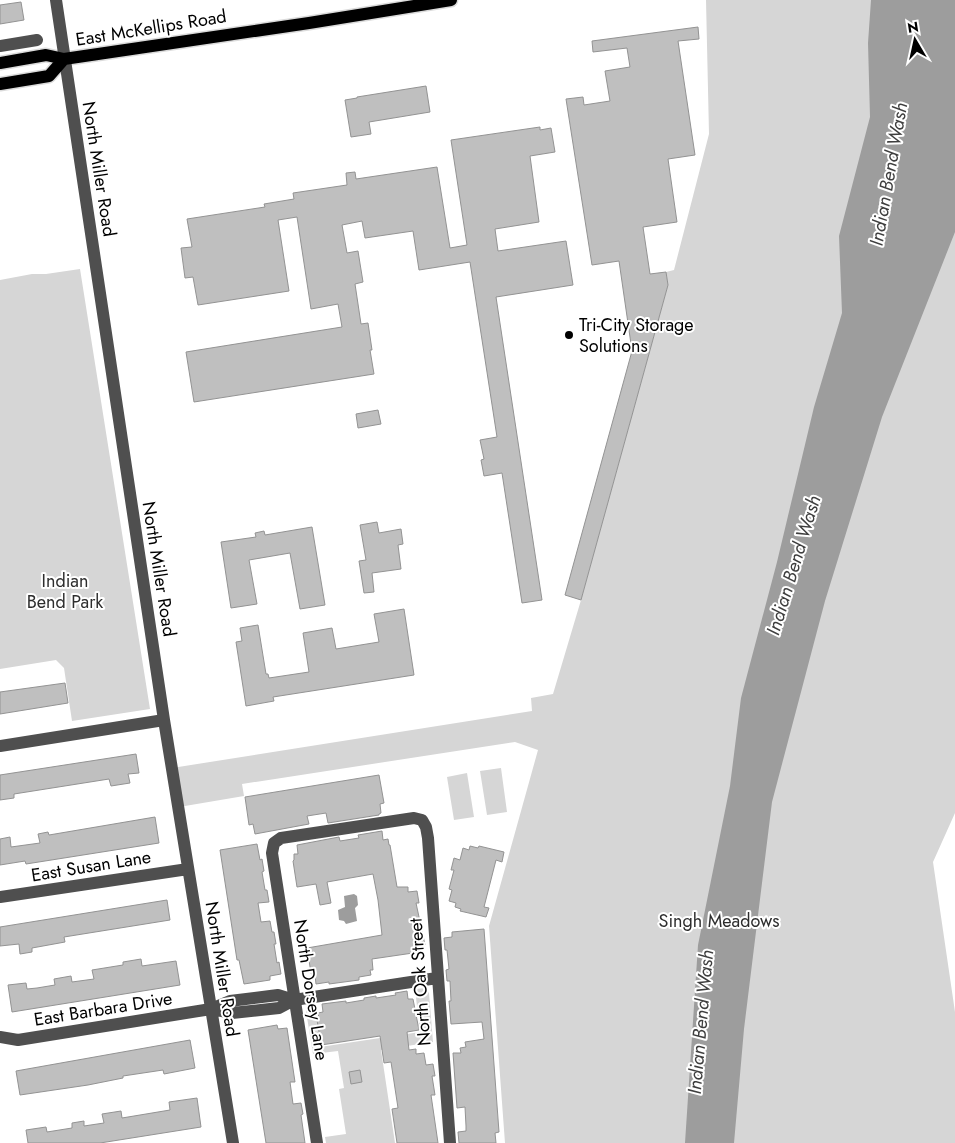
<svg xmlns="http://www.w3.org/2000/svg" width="955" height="1143" font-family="Jost,sans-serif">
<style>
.green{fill:#d6d6d6}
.water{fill:#9d9d9d}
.building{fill:#bfbfbf;stroke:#939393}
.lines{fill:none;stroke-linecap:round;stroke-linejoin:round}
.major-casing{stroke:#dbdbdb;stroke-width:15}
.minor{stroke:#4f4f4f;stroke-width:12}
.major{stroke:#000;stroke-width:12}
.poi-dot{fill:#000;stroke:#fff;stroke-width:2}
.labels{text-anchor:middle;stroke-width:4;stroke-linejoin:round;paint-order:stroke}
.street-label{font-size:18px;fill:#000;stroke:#fff}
.poi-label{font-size:18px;fill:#000;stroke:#fff;text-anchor:start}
.park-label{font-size:18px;fill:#2d2d2d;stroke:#fff}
.water-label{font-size:19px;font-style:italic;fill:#3e3e3e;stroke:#fff}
</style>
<rect width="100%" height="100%" fill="#fff"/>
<!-- green -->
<path class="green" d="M706 0H955V813L933 862 955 1012V1143H505L489 926 538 750 515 742 242 784 244 796 179 807 172 768 532 711 531 698 553 694 581 600 668 285 666 272 674 270 709 134Z
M80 269 150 709 72 721 64 668 56 660 0 669V280L32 274H46Z
M501 768 507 812 487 815 480 771Z
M467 773 474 817 454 820 447 777Z
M426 988 429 993 433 1042 381 1050 395 1143H326L325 1137 346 1134 339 1089 344 1088 338 1051 313 1054 306 1011 309 1007 315 1006 320 1047 420 1032 415 989Z"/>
<!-- water -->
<path class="water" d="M871 0H955V232L882 417 825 601 772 802 744 1029 734 1143H685L698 945 730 786 741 698 777 562 814 407 842 313 839 236 870 117 868 43Z
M354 894 357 896 358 905 355 908 357 921 346 924 344 921 339 920 338 910 345 907 344 896Z"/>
<!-- building -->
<path class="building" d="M21 2 24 20 0 24V5Z
M698 27 699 39 678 41 695 155 668 159 677 222 643 227 650 274 666 272 668 285 581 600 565 595 632 351 619 261 592 265 566 99 583 97 584 105 610 101 605 71 630 67 627 48 593 52 592 41Z
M426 86 430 112 369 122 371 134 351 137 345 100 357 98V97Z
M540 127V130L551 128 555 152 530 156 539 222 495 229 498 251 566 241 573 285 496 297 542 600 522 603 502 473 484 476 481 460 484 459 480 440 497 437 470 262 419 270 413 231 365 238 362 221 342 225 347 253 358 251 363 282 355 284 361 324 368 323 372 350H370L374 374 194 402 186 352 342 327 338 304 311 309 297 217 278 220 289 291 198 305 193 277 185 278 181 248 192 247 187 219 265 207 264 204 294 199 293 193 347 185 346 173 355 172 356 179 437 167 450 248 467 245 451 140Z
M378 410 381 424 358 428 356 414Z
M377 522 379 533 401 529 403 544 398 545 401 569 372 573 374 592 364 593 359 561 366 560 360 525Z
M312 527 325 605 300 609 290 553 249 560 257 604 231 608 221 542 256 537 255 533 264 531 265 535Z
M404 609 414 675 273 697 274 701 246 706 236 642 242 641 240 628 258 625 266 674H268L269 678 309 672 303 633 332 628 336 649 379 642 374 614Z
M65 683 68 703 0 714V692Z
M136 754 139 773 128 774 130 783 111 786 109 779 14 794V798L0 800V775Z
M379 775 384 803 380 804 381 813 379 814V815L328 823 326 813 307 816 309 824 255 834 253 824 249 825 245 797Z
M155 817 159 843 26 864 25 861 0 865V839L10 837 11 847 40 843 38 834 48 832 49 835Z
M382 831 383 840 388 839 389 845H390L397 887H408V892L417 891 419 903H416L425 945 415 947 416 950 413 951V953L372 959 373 970H370L371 975 359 977V980L329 984V982L316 984 315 975H312L311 973 307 948 382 935 378 900 373 874 327 882 331 903 320 905 316 884 297 887 293 861 294 860V854H298L297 845 339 837 340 841 359 838 358 835Z
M257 844 260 860 262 859 264 871 262 872 265 890H267L269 902 258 903 261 922 270 921 272 932H274L276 944H274L277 963 279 962 281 974 270 976V980L244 984 239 960H237L220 850Z
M470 846 478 848 479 846 504 852 502 862 496 860 484 907 489 908 486 917 460 911 461 909 455 907 456 903 449 901 452 890 449 889 454 870H451L454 858 460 860 463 848 469 850Z
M167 900 170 920 64 937 65 942 32 948V952L20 954 19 944 0 946V927Z
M484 929 499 1132 495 1133 496 1143H459L458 1132 466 1131V1126L465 1107 457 1108 453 1053H461L460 1048 466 1047 465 1042 484 1039 482 1022 451 1024 449 1001H451L450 981H447L446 970 449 969 447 950H445L444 938 452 937V932Z
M141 959 142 966 176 961 180 985 12 1012 8 985 26 983 27 989 37 988 55 985 54 979 71 976 72 982 94 979 92 970 123 965V962Z
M407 991 408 999H413L419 1030 407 1032 409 1050 416 1049V1054L424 1053 426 1065 433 1064 435 1076H432L435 1095H431L438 1143H397L392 1109 398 1108 391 1062 384 1063 380 1036 321 1045 317 1020 319 1019 318 1013 323 1012 322 1004 346 1001V1003L364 1000V998L376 996V998L396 995 395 993Z
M277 1025 278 1029 287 1028 295 1082H290L293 1104 301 1103 303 1114 301 1115 305 1143H266L248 1030Z
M190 1040 195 1068 164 1074 163 1070 123 1076V1078L88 1085 20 1095 16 1071Z
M360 1070 362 1082 351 1084 349 1072Z
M197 1098 201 1127 100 1143H28L26 1130 46 1127 47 1132 72 1128V1123L84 1121V1126L104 1123 102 1114 121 1111 122 1118 170 1110 169 1102Z"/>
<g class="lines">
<!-- major casing -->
<g class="major-casing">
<path id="major" d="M0 63 46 55 64 59 309 23 451 0
M0 84 49 76 64 59"/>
</g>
<!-- minor -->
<path class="minor" d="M56 0 164 720 233 1143
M0 46 37 40
M0 746 164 720
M0 897 188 869
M211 1009 232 1013 279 1008 294 1000 437 978
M0 1037 18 1040 211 1009 230 1001 278 995 294 1000
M317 1143 272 853 274 843 281 838 414 818 422 820 426 827 428 838 450 1143"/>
<!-- major -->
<use href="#major" class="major"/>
</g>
<!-- markers -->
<circle class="poi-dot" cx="569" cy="335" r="5"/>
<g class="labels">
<!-- street labels -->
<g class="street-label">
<text transform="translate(151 28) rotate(-9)" y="6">East McKellips Road</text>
<text transform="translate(99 169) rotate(81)" y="6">North Miller Road</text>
<text transform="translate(159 569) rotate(81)" y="6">North Miller Road</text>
<text transform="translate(91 866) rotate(-9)" y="6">East Susan Lane</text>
<text transform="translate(222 969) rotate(81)" y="6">North Miller Road</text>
<text transform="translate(420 982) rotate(-94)" y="6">North Oak Street</text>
<text transform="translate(311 990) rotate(81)" y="6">North Dorsey Lane</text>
<text transform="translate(103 1009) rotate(-9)" y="6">East Barbara Drive</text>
</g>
<!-- poi labels -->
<g class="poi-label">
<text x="579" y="331">Tri-City Storage<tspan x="579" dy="21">Solutions</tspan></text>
</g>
<!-- park labels -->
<g class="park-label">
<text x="65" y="587">Indian<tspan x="65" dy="21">Bend Park</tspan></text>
<text x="719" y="927">Singh Meadows</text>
</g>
<!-- water labels -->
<g class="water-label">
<text transform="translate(888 174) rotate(-80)" y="7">Indian Bend Wash</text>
<text transform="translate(793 565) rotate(-73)" y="7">Indian Bend Wash</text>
<text transform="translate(700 1022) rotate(-85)" y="7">Indian Bend Wash</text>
</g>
</g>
<!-- north arrow -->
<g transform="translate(915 40) rotate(351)" stroke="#ffffff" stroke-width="4" paint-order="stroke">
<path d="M0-4L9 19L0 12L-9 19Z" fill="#000000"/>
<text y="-8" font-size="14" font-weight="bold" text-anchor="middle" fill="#000000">N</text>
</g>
</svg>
